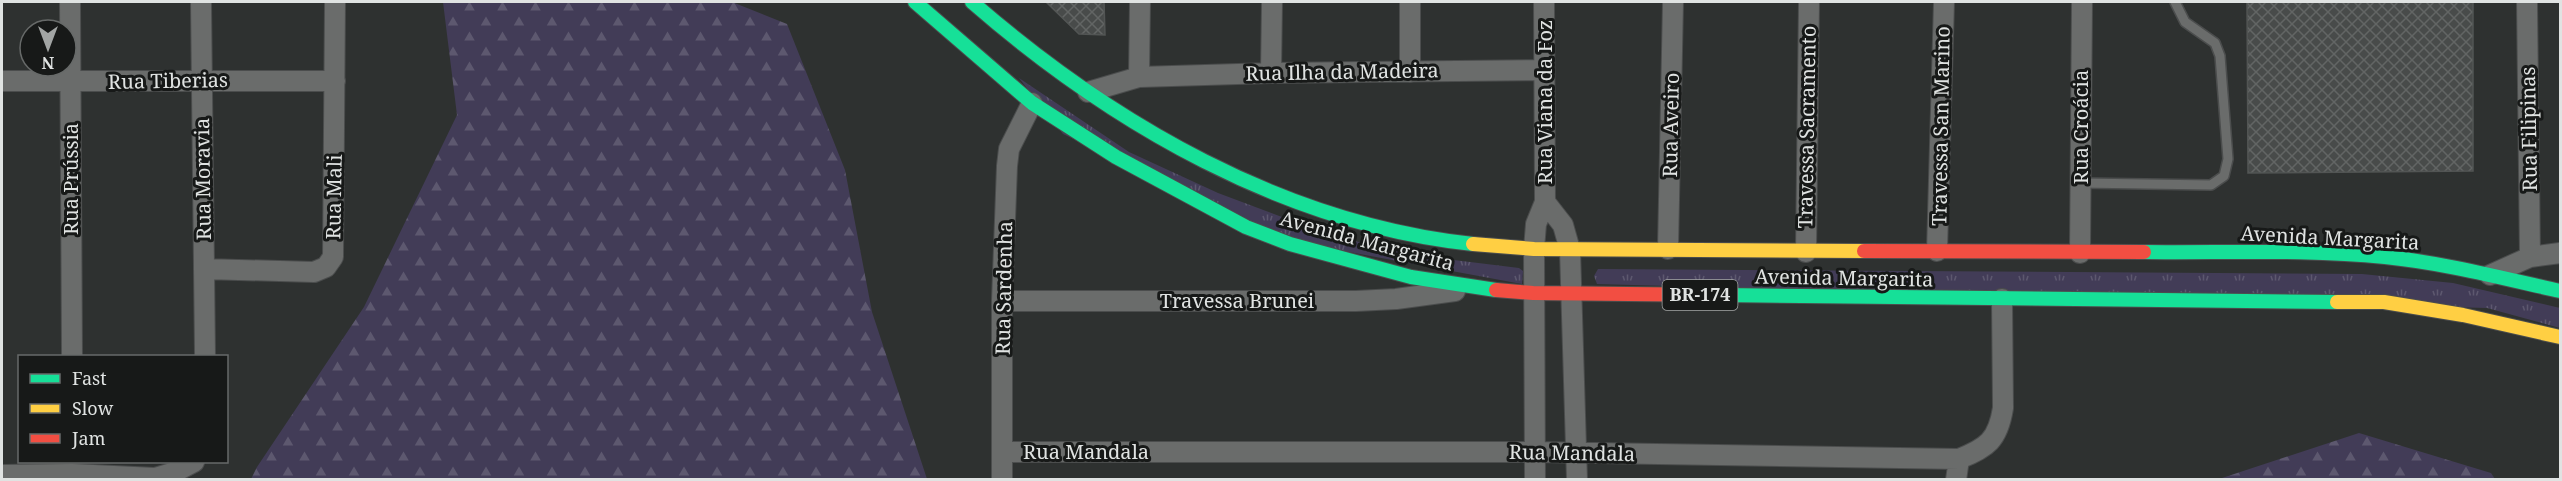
<svg xmlns="http://www.w3.org/2000/svg" width="2562" height="481" font-family="'Noto Serif',serif">
<style>
.grass{fill:url(#grass-tufts)}
.forest{fill:url(#forest-firs)}
.building{fill:url(#building-cross-hatch);stroke:#525554;stroke-width:1.5}
.lines{fill:none;stroke-linecap:round;stroke-linejoin:round}
.lane-casing{stroke:#4b4d4d;stroke-width:12}
.street-casing{stroke:#4b4d4d;stroke-width:22}
.fast-casing{stroke:#4b4d4d;stroke-width:16}
.slow-casing{stroke:#4b4d4d;stroke-width:16}
.jam-casing{stroke:#4b4d4d;stroke-width:16}
.lane{stroke:#6a6c6b;stroke-width:9}
.street{stroke:#6a6c6b;stroke-width:20}
.fast{stroke:#16e098;stroke-width:14}
.slow{stroke:#ffcf43;stroke-width:14}
.jam{stroke:#f24e42;stroke-width:14}
.labels{text-anchor:middle;stroke-width:6;stroke-linejoin:round;paint-order:stroke}
.shield{fill:#171918;stroke:#a4a6a5;stroke-width:1.5}
.shield-label{font-size:18px;font-weight:bold;fill:#e0e3e2}
.street-label{font-size:20px;fill:#e0e3e2;stroke:#171918}
</style>
<defs>
<pattern id="grass-tufts" width="24" height="20" patternUnits="userSpaceOnUse" patternTransform="scale(1.5)"><rect width="24" height="20" fill="#423c57"/><path d="M3 7l-1-3M5 7V3M7 7l1-3M15 17l-1-3M17 17v-4M19 17l1-3" fill="none" stroke="#5d586f"/></pattern>
<pattern id="forest-firs" width="22" height="20" patternUnits="userSpaceOnUse" patternTransform="scale(1.5)"><rect width="22" height="20" fill="#423c57"/><path d="M5 1l3.5 6h-7zM16 11l3.5 6h-7z" fill="#5d586f"/></pattern>
<pattern id="building-cross-hatch" width="8" height="8" patternUnits="userSpaceOnUse" patternTransform="scale(1.5)"><rect width="8" height="8" fill="#484b4a"/><path d="M0 0l8 8M0 8l8-8" fill="none" stroke="#626564"/></pattern>
</defs>
<rect width="100%" height="100%" fill="#2e3130"/>
<!-- grass -->
<path class="grass" d="M1019 78 1129 152 1218 193 1303 225 1355 241 1413 255 1519 268 1523 271 1522 284 1295 242 1063 134Z
M1598 269 2362 274 2453 283 2560 308V328L2487 308 1597 284 1594 276Z"/>
<!-- forest -->
<path class="forest" d="M443 2H732L787 24 845 170 872 312 927 479H251L257 467 364 307 457 115Z
M2359 433 2491 473 2495 479H2219Z"/>
<!-- building -->
<path class="building" d="M1046 2H1104L1105 35 1079 34Z
M2247 2H2473V171L2248 173Z"/>
<g class="lines">
<!-- lane casing -->
<g class="lane-casing">
<path id="lane" d="M2081 183 2211 185 2224 176 2228 159 2220 56 2215 43 2185 22 2175 2"/>
</g>
<!-- street casing -->
<g class="street-casing">
<path id="street" d="M70 2 72 356
M201 2 205 356
M1410 2V72
M2527 2 2530 257
M1271 73 1272 2
M1139 77 1271 73 1544 70
M2 81H335
M1088 92 1139 77 1140 2
M1545 202 1563 225 1570 250 1577 480
M1668 249 1673 2
M1937 251 1944 2
M1806 252 1809 2
M2080 253 2082 2
M204 269 314 272 326 267 333 257 335 2
M2490 275 2530 257 2560 253
M1002 301H1356L1396 299 1455 291
M1003 452H1535L1959 459C1987 448 1998 440 2003 408L2002 299
M2 475 72 474 155 478 175 472 194 462
M1002 480V301L1007 166 1009 149 1032 103
M1535 480 1534 249 1536 224 1545 202 1544 2
M1956 480 1959 459"/>
</g>
<!-- fast casing -->
<g class="fast-casing">
<path id="fast" d="M915 2 1032 103 1116 157 1246 227 1290 244 1411 277 1496 290
M972 2C1112 124 1285 224 1473 244
M2144 252C2224 253 2305 249 2385 257 2445 263 2502 278 2560 291
M1722 295 2337 302"/>
</g>
<!-- slow casing -->
<g class="slow-casing">
<path id="slow" d="M1473 244 1534 249 1864 251
M2337 302H2384L2463 315 2560 337"/>
</g>
<!-- jam casing -->
<g class="jam-casing">
<path id="jam" d="M1864 251 2144 252
M1496 290 1533 293 1722 295"/>
</g>
<!-- lane -->
<use href="#lane" class="lane"/>
<!-- street -->
<use href="#street" class="street"/>
<!-- fast -->
<use href="#fast" class="fast"/>
<!-- slow -->
<use href="#slow" class="slow"/>
<!-- jam -->
<use href="#jam" class="jam"/>
</g>
<g class="labels">
<!-- shield labels -->
<rect class="shield" x="1662.5" y="280" width="75" height="30" rx="4.5"/>
<g class="shield-label">
<text x="1700" y="301">BR-174</text>
</g>
<!-- street labels -->
<g class="street-label">
<text transform="translate(1342 72) rotate(-1)" y="7">Rua Ilha da Madeira</text>
<text transform="translate(168 81) rotate(-1)" y="7">Rua Tiberias</text>
<text transform="translate(1545 102) rotate(-90)" y="7">Rua Viana da Foz</text>
<text transform="translate(1671 125) rotate(-89)" y="7">Rua Aveiro</text>
<text transform="translate(1941 126) rotate(-89)" y="7">Travessa San Marino</text>
<text transform="translate(1807 127) rotate(-89)" y="7">Travessa Sacramento</text>
<text transform="translate(2081 127) rotate(-90)" y="7">Rua Croácia</text>
<text transform="translate(2529 129) rotate(-91)" y="7">Rua Filipinas</text>
<text transform="translate(71 179) rotate(-90)" y="7">Rua Prússia</text>
<text transform="translate(203 179) rotate(-91)" y="7">Rua Moravia</text>
<text transform="translate(334 197) rotate(-89)" y="7">Rua Mali</text>
<text transform="translate(2330 238) rotate(3)" y="7">Avenida Margarita</text>
<text transform="translate(1367 241) rotate(15)" y="7">Avenida Margarita</text>
<text transform="translate(1844 278) rotate(1)" y="7">Avenida Margarita</text>
<text transform="translate(1004 288) rotate(-89)" y="7">Rua Sardenha</text>
<text x="1237" y="308">Travessa Brunei</text>
<text x="1086" y="459">Rua Mandala</text>
<text transform="translate(1572 453) rotate(1)" y="7">Rua Mandala</text>
</g>
</g>
<!-- border -->
<rect width="2562" height="481" fill="none" stroke="#e0e3e2" stroke-width="6"/>
<!-- legend -->
<rect x="18" y="355" width="210" height="108" fill="#171918" stroke="#676a69" stroke-width="1.5"/>
<rect x="30" y="374" width="30" height="9" fill="#16e098" stroke="#676a69" stroke-width="1.5"/>
<text x="72" y="385" font-size="18" fill="#e0e3e2">Fast</text>
<rect x="30" y="404" width="30" height="9" fill="#ffcf43" stroke="#676a69" stroke-width="1.5"/>
<text x="72" y="415" font-size="18" fill="#e0e3e2">Slow</text>
<rect x="30" y="434" width="30" height="9" fill="#f24e42" stroke="#676a69" stroke-width="1.5"/>
<text x="72" y="445" font-size="18" fill="#e0e3e2">Jam</text>
<!-- north arrow -->
<g transform="translate(48 48) rotate(180)"><circle r="28" fill="#171918" stroke="#676a69" stroke-width="1.5"/>
<path d="M0-4.5L10 22L0 15L-10 22Z" fill="#a2a5a4"/>
<text y="-9" font-size="16" font-weight="bold" text-anchor="middle" fill="#e0e3e2">N</text>
</g>
</svg>
